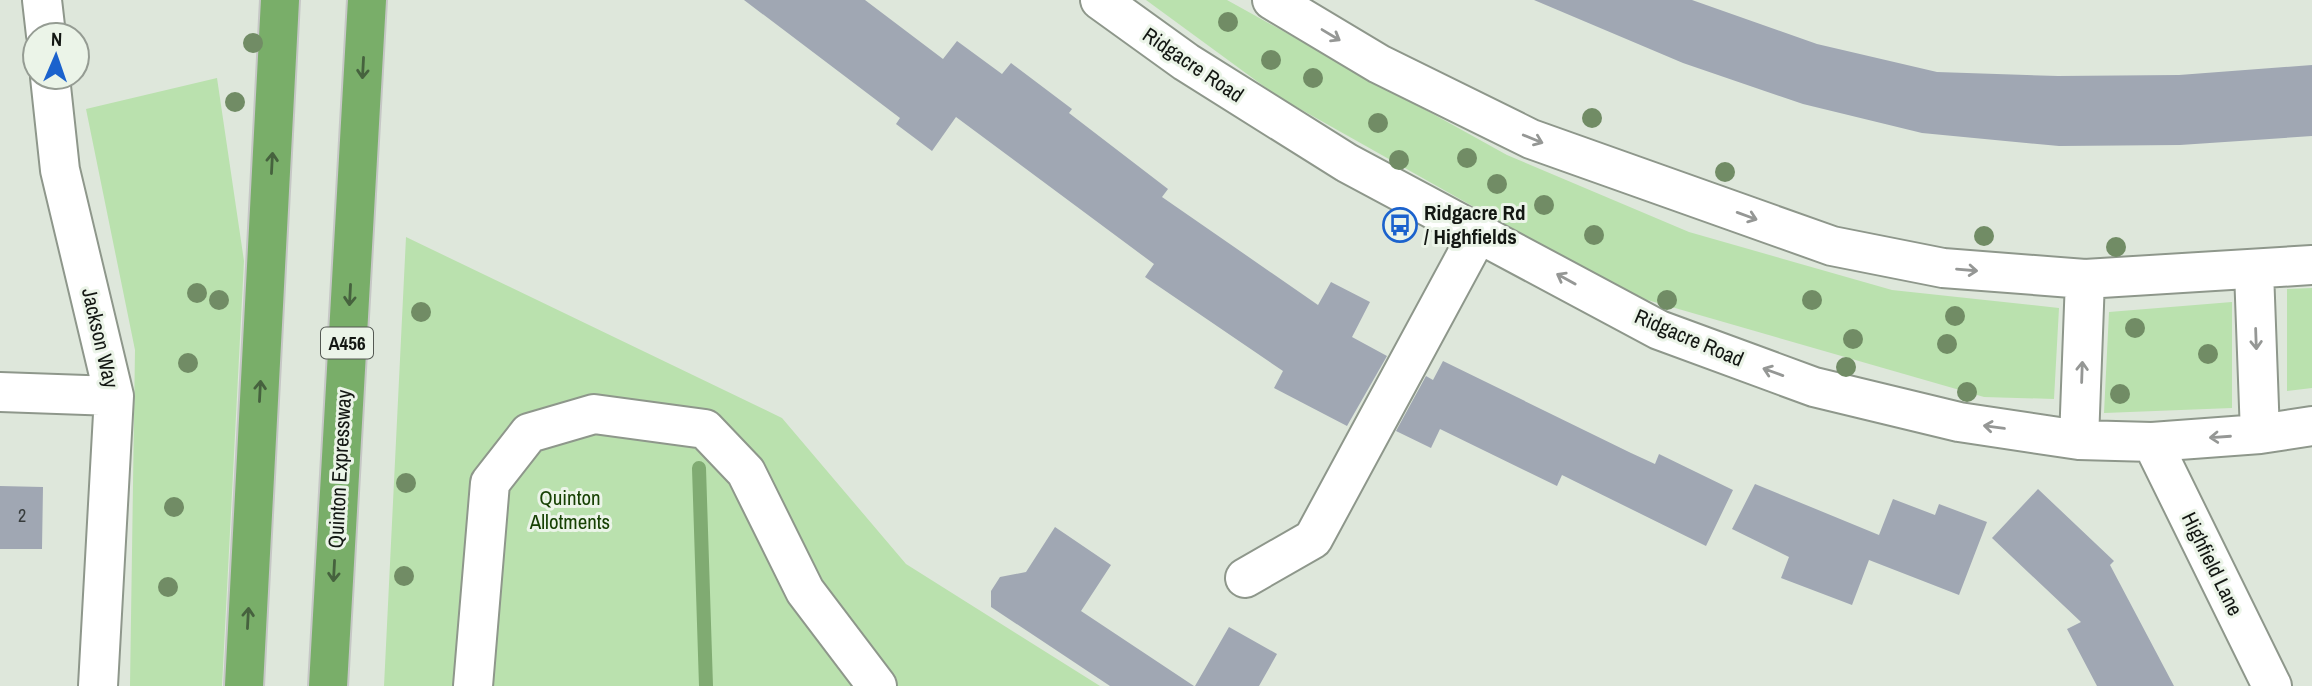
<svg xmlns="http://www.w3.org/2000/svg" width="2312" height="686" font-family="'Archivo Narrow',sans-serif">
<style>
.green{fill:#bae1ae}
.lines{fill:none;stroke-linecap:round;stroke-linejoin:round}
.stream{stroke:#80ab72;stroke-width:14}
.building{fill:#a0a7b3}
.minor-casing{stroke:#8e978b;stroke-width:42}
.highway-casing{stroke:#c6c7c6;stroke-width:42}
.minor{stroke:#fff;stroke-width:38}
.highway{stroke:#79ae69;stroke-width:38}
.tree{fill:#718c65}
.oneway{stroke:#959795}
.oneway2{stroke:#46623e}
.labels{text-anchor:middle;stroke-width:6;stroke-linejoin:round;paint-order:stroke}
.number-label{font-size:18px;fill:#363b3b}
.shield{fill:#ebf4e8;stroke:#545953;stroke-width:2}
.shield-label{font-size:19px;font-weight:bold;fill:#131713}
.street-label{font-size:21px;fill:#131713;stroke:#ebf4e8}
.poi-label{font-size:21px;font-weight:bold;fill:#131713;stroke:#ebf4e8;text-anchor:start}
.park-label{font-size:21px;fill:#174104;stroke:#ebf4e8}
</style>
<rect width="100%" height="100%" fill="#dee7db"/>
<!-- green -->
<path class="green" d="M1146 0H1227L1507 155 1689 232 1892 290 2059 308 2054 399 1984 397 1630 295 1277 96Z
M217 78 244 261 222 686H130L135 350 86 109Z
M406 237 782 418 906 564 1100 686H384Z
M2312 288V388L2287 391V289Z
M2232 302V408L2104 413 2109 312Z"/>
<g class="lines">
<!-- stream -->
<path class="stream" d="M699 468 706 686"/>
</g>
<!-- building -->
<path class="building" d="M744 0H865L943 59 957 41 1002 74 1011 63 1072 109 1069 113 1168 189 1162 197 1318 305 1331 282 1370 302 1352 337 1387 356 1347 426 1274 388 1283 371 1145 277 1154 264 956 117 932 151 896 124 900 118Z
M1534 0H1692L1817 44 1937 72 2058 76 2179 75 2312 65V136L2180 145 2059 146 1922 133 1803 104 1683 63Z
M1443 361 1631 453 1655 464 1659 454 1733 490 1706 546 1562 475 1557 486 1440 429 1431 448 1396 431 1426 376 1433 380Z
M1755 484 1879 535 1893 499 1935 515 1939 504 1987 522 1959 595 1869 560 1852 605 1781 578 1789 557 1732 529Z
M0 486 43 487 42 549H0Z
M2038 489 2114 561 2110 565 2174 686H2097L2067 629 2081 622 1992 538Z
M1055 527 1111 565 1081 611 1194 686H1110L991 607V591L1000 577 1026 572Z
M1229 627 1277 654 1259 686H1195Z"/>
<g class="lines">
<!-- minor casing -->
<g class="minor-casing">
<path id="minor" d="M42 0 46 35
M1100 0 1186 62 1347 163 1659 330 1814 387 1959 422 2079 440 2152 442 2260 434 2312 426
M1272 0 1379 64 1531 139 1832 246 1943 268 2085 279 2312 265
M50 77 60 170 114 396 98 686
M2254 271 2260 434
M0 392 114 396
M2079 440 2085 279
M2152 442 2272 686
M1245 578 1313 539 1479 232
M473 686 490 483 529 433 594 414 705 429 746 472 805 591 877 686"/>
</g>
<!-- highway casing -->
<g class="highway-casing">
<path id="highway" d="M244 686 280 0
M328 686 367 0"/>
</g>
<!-- minor -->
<use href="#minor" class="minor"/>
<!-- highway -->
<use href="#highway" class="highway"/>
</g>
<!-- trees -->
<g class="tree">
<circle cx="1228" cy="22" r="10"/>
<circle cx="253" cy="43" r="10"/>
<circle cx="1271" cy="60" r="10"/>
<circle cx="1313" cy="78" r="10"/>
<circle cx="235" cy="102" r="10"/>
<circle cx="1592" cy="118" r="10"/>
<circle cx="1378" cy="123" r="10"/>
<circle cx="1467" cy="158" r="10"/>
<circle cx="1399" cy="160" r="10"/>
<circle cx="1725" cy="172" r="10"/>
<circle cx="1497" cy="184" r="10"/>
<circle cx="1544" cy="205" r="10"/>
<circle cx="1594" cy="235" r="10"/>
<circle cx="1984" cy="236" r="10"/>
<circle cx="2116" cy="247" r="10"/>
<circle cx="197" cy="293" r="10"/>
<circle cx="219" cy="300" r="10"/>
<circle cx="1667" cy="300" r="10"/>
<circle cx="1812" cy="300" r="10"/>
<circle cx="421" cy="312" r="10"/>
<circle cx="1955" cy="316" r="10"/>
<circle cx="2135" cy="328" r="10"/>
<circle cx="1853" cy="339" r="10"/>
<circle cx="1947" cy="344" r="10"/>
<circle cx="2208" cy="354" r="10"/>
<circle cx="188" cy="363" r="10"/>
<circle cx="1846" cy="367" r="10"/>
<circle cx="1967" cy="392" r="10"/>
<circle cx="2120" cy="394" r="10"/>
<circle cx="406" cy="483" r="10"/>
<circle cx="174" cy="507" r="10"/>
<circle cx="404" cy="576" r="10"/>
<circle cx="168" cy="587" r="10"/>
</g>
<!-- one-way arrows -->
<defs><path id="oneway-shaft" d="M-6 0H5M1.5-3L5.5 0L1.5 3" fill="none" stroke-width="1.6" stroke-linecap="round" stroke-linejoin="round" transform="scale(1.75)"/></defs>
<g class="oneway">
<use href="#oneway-shaft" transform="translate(1331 35) rotate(31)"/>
<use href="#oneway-shaft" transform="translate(1533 139) rotate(22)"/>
<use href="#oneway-shaft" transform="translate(1747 216) rotate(20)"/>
<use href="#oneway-shaft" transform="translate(1967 270) rotate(5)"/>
<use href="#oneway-shaft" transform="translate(1566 279) rotate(-151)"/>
<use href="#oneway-shaft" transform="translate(2256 339) rotate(88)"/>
<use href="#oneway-shaft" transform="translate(1773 372) rotate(-160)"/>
<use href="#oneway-shaft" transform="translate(2082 372) rotate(-88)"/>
<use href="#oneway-shaft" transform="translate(1994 427) rotate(-172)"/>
<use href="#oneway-shaft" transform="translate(2220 437) rotate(176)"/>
</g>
<g class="oneway2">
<use href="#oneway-shaft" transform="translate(363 68) rotate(93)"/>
<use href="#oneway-shaft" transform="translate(272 163) rotate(-87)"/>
<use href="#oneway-shaft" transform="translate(350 295) rotate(93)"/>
<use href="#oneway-shaft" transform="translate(260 391) rotate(-87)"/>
<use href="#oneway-shaft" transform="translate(334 571) rotate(93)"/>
<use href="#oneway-shaft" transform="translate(248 618) rotate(-87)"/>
</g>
<!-- icons -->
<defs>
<g id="bus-ring" transform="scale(1.75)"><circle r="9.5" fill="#ebf4e8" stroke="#1b62cd" stroke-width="1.5"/><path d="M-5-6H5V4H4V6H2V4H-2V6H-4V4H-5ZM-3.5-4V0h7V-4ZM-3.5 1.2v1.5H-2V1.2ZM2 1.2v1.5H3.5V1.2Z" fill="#1b62cd"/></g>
</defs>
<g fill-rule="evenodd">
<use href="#bus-ring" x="1400" y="225"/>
</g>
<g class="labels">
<!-- number labels -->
<g class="number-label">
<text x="22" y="522">2</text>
</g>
<!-- shield labels -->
<rect class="shield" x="321" y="327.5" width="52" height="31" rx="5"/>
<g class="shield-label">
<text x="347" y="350">A456</text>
</g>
<!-- street labels -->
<g class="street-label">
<text transform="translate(1193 65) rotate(34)" y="7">Ridgacre Road</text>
<text transform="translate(100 338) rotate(77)" y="7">Jackson Way</text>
<text transform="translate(1689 338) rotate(23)" y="7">Ridgacre Road</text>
<text transform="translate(340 469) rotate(-87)" y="7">Quinton Expressway</text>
<text transform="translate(2212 564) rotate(64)" y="7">Highfield Lane</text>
</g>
<!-- poi labels -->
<g class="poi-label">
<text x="1424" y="220">Ridgacre Rd<tspan x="1424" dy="24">/ Highfields</tspan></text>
</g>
<!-- park labels -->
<g class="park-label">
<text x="570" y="505">Quinton<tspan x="570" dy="24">Allotments</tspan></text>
</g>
</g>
<!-- north arrow -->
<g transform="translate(56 56) rotate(2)"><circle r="33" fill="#ebf4e8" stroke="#959c93" stroke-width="2"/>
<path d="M0-5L12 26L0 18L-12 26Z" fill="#1b62cd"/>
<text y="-10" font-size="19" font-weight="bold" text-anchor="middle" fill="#131713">N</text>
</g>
</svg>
